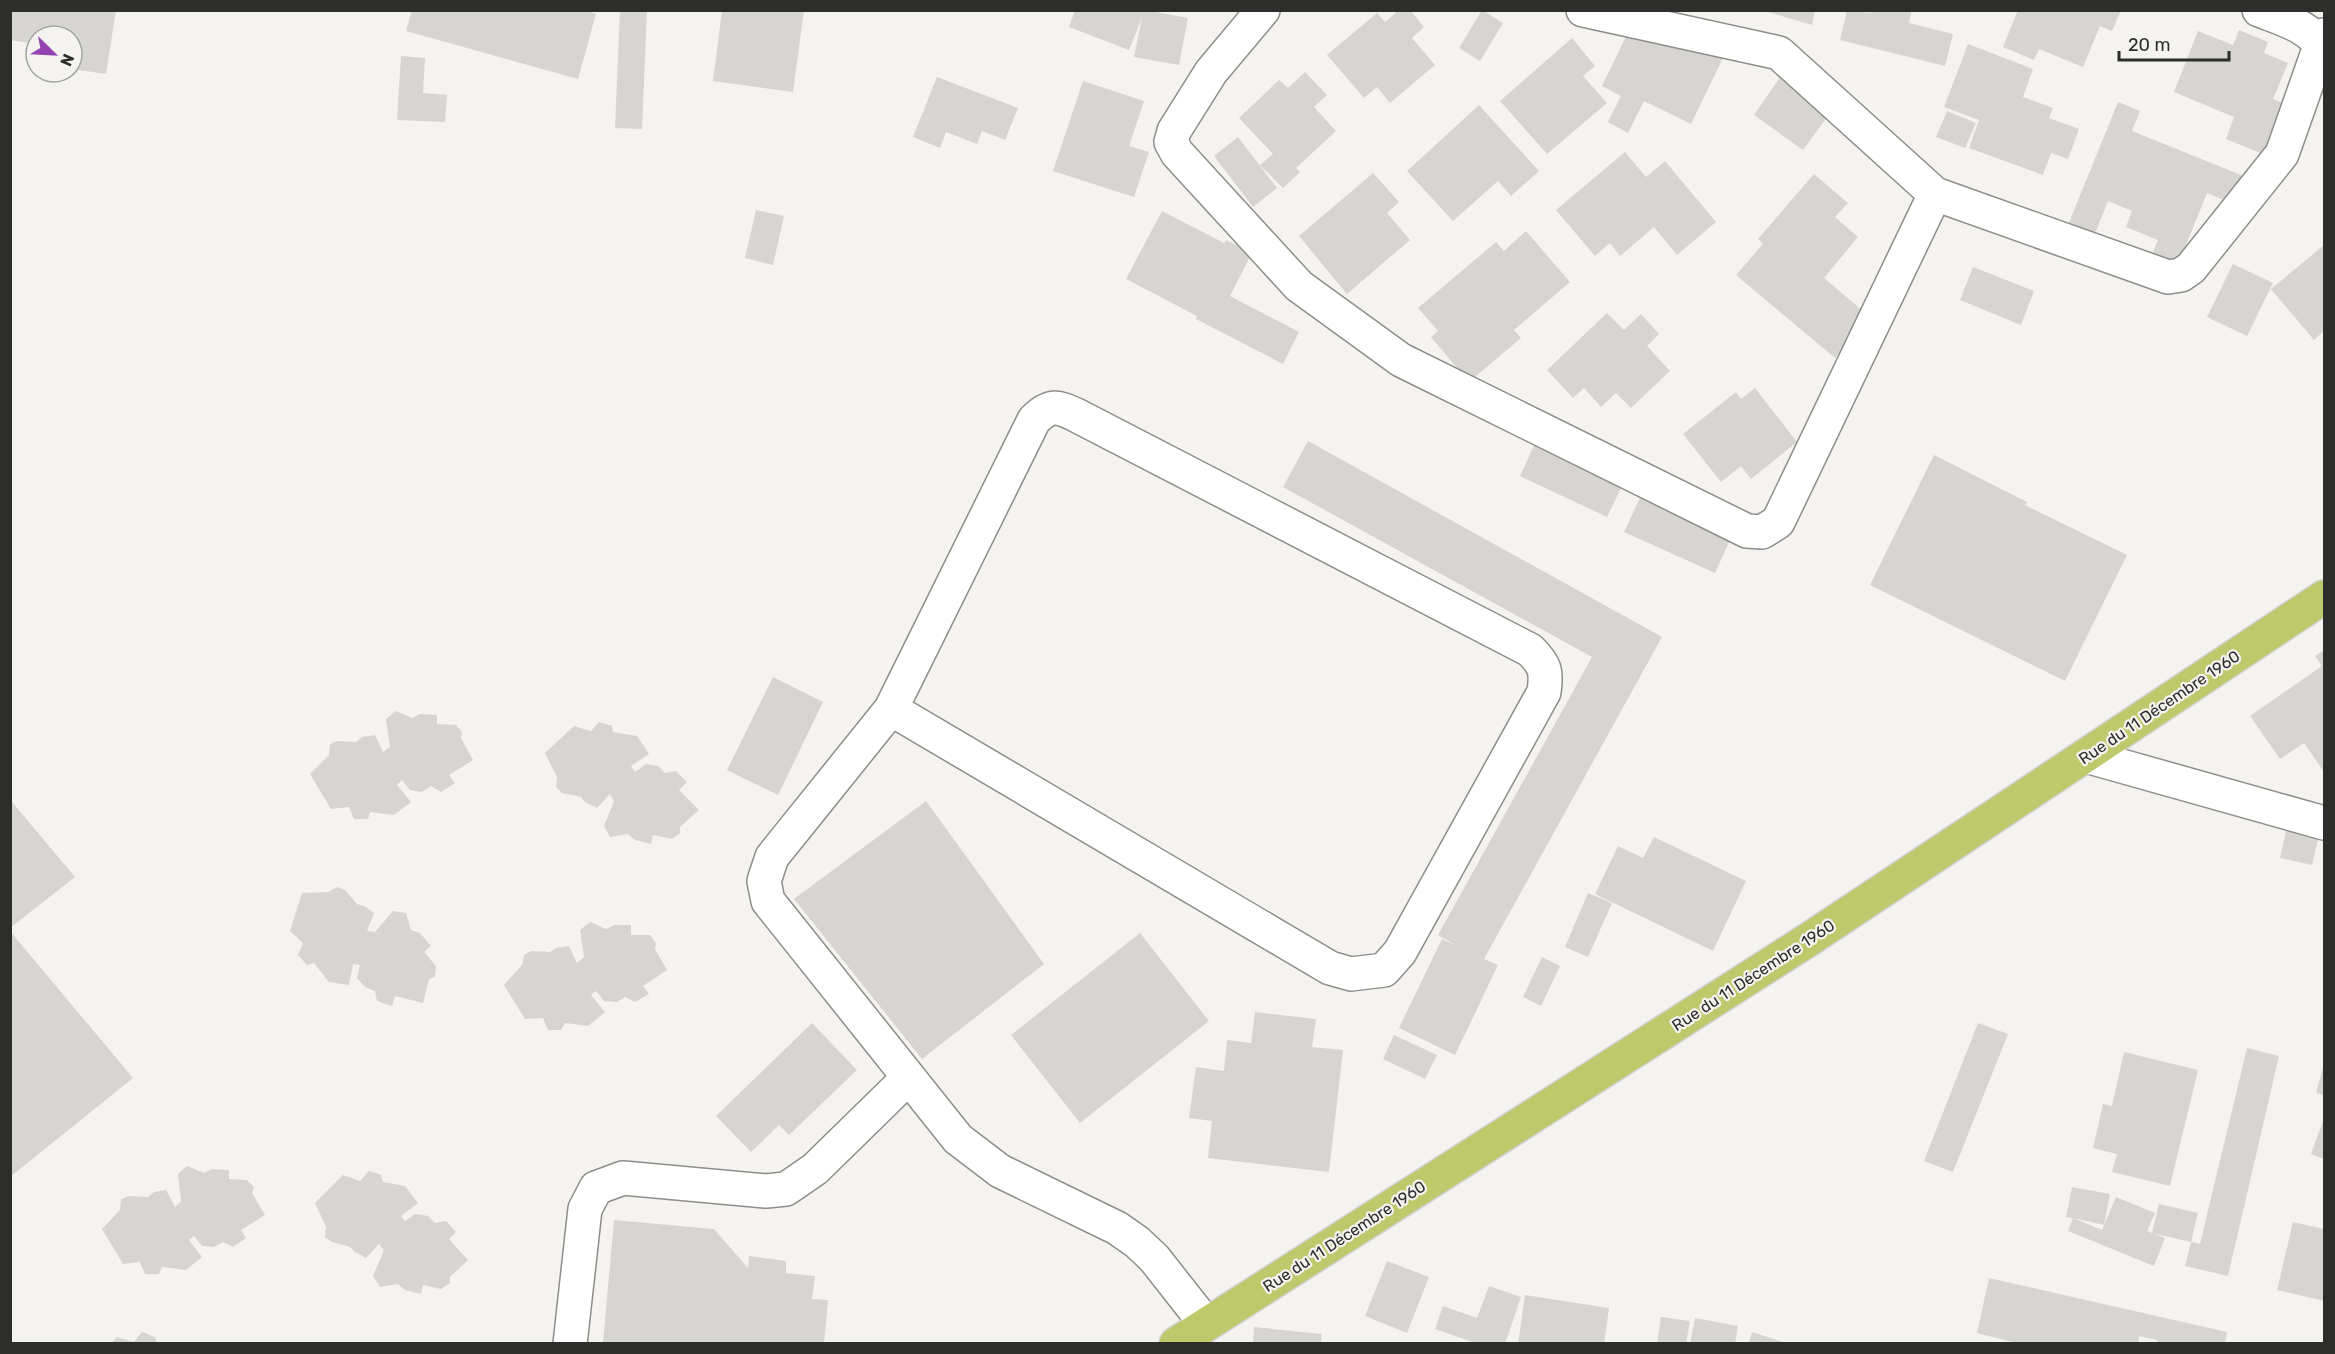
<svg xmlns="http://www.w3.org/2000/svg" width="2335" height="1354" font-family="Rubik,sans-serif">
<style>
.building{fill:#d7d5d2}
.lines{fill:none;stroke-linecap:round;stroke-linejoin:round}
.minor-casing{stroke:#8e8d8a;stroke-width:36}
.major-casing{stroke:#d1d1d1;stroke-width:36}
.minor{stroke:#fff;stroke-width:33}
.major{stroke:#bdc96b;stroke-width:33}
.labels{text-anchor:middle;stroke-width:4.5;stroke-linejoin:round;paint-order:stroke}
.street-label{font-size:16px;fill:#2d2d2c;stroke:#f4f3f0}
</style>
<rect width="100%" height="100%" fill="#f4f3f0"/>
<!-- building -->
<path class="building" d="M10 10H116L106 74 72 69V36H36V44L10 40Z
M412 10H585L596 14 578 79 406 31Z
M620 10H647L642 129 615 128Z
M722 10H804L793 92 713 81Z
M1075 10H1145L1188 18 1179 65 1134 57 1142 18 1129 50 1069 27Z
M1399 10H1410L1424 27 1412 38 1435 65 1390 103 1377 87 1364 98 1327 55 1377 13 1385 22Z
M1482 10 1503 23 1480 61 1459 48Z
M1761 10H1815L1812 25Z
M1847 10 1871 13 1872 10H1912L1909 23 1953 34 1945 66 1840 40Z
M2018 10H2121L2112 31 2100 26 2083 67 2039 49 2034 60 2003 47Z
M1636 16 1723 58 1691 124 1644 101 1628 133 1608 122 1621 96 1602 86Z
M2239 30 2268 42 2264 53 2288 63 2273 99 2290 106 2270 157 2226 139 2234 117 2174 92 2198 31 2233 45Z
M1572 38 1595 66 1583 76 1607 103 1547 154 1500 101Z
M1968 44 2033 69 2023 97 2053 108 2049 118 2079 129 2068 159 2051 153 2043 175 1969 148 1979 120 1944 107Z
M401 56 425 58 423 93 447 95 445 122 397 120Z
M1305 72 1327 95 1314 107 1336 131 1296 168 1300 172 1283 188 1260 165 1273 154 1239 118 1279 80 1288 88Z
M1783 73 1833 109 1803 150 1754 115Z
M937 77 1018 108 1005 140 982 131 977 144 946 132 940 148 913 137Z
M1083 81 1144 101 1129 146 1149 152 1134 197 1053 171Z
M2118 102 2140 111 2132 131 2251 179 2241 207 2207 193 2178 265 2152 255 2158 240 2126 227 2132 211 2108 201 2092 241 2066 230Z
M1479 105 1539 171 1511 196 1498 181 1453 221 1407 171Z
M1947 111 1976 123 1965 148 1936 137Z
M1238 137 1277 188 1253 207 1214 156Z
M1625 152 1646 177 1665 161 1716 222 1677 255 1654 227 1620 256 1610 243 1595 256 1556 210Z
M1373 173 1399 202 1387 213 1410 240 1347 294 1299 236Z
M1814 174 1848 203 1835 217 1858 237 1824 278 1870 317 1835 358 1736 275 1763 244 1758 239Z
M756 210 784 216 773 265 745 258Z
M1162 211 1224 243 1226 240 1252 253 1230 296 1299 332 1283 364 1196 319 1197 316 1126 279Z
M1526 231 1570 282 1514 330 1521 338 1469 382 1431 337 1438 331 1418 308 1496 242 1504 251Z
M2324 245V331L2314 340 2271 289Z
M2233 264 2273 283 2247 336 2207 317Z
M1973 267 2034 291 2021 325 1960 300Z
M1607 313 1624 330 1641 314 1659 334 1647 346 1670 371 1631 408 1616 393 1601 407 1584 388 1573 398 1547 370Z
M1755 388 1797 442 1751 479 1741 466 1721 482 1683 434 1736 392 1741 399Z
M1538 437 1626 478 1607 517 1520 476Z
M1308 441 1662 637 1484 959 1498 965 1455 1055 1399 1028 1442 939 1457 946 1438 935 1592 657 1283 487Z
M1934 455 2027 502 2025 505 2127 555 2065 681 1870 585Z
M1645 487 1735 529 1715 573 1624 532Z
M2324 650V772L2304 743 2280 759 2250 716 2322 666 2315 656Z
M773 677 823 702 778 795 727 770Z
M396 711 412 718 420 714 437 715V724L456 725 462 732 461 738 473 760 449 775 455 783 441 792 431 786 422 792 410 790 402 780 397 785 411 802 394 815 370 812 368 819H354L349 807 331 809 310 774 329 755 330 744 337 741 356 742 362 737 375 735 383 752 390 747 386 719Z
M599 722 612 726 613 732 637 736 649 754 631 766 635 772 646 764 658 766 665 773 676 771 687 782 679 790 699 810 680 827V833L672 839 653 835 651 844 635 840 628 834 610 837 604 826 614 801 610 794 597 808 585 802 581 797 562 793 556 787 557 777 545 753 574 726 591 731Z
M926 801 1044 964 922 1059 794 899Z
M12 802 75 877 10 928V803Z
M2287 827 2319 835 2312 865 2280 858Z
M1654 837 1746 881 1713 951 1595 894 1618 846 1643 858Z
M337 887 345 890 357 904 364 906 374 913 367 931 375 932 393 911 406 913 411 930 420 933 431 946 424 952 436 966 435 977 429 979 423 1003 395 996 392 1006 377 1001 375 991 365 987 357 978 360 965 353 964 349 985 329 982 314 963 307 965 298 955 303 943 290 931 302 893 328 892Z
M1588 893 1612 903 1588 957 1565 947Z
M590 922 606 929 614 925H631V935H650L656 943 655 949 667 970 643 986 649 994 635 1002 625 997 617 1002 604 1001 596 991 591 995 605 1012 588 1026 565 1023 561 1030H548L543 1018 525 1019 504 985 522 965 524 955 531 951 550 952 556 948 569 946 577 963 584 957 580 930Z
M10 931 133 1078 10 1177Z
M1140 933 1209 1021 1080 1123 1011 1035Z
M1542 957 1560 966 1541 1006 1523 997Z
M1255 1012 1316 1019 1312 1047 1343 1050 1329 1172 1208 1158 1212 1121 1189 1118 1196 1067 1224 1071 1227 1040 1251 1043Z
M812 1023 857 1070 789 1135 779 1125 751 1152 716 1116Z
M1978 1023 2008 1034 1953 1172 1924 1161Z
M1394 1035 1437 1055 1425 1079 1383 1059Z
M2247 1048 2279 1056 2228 1276 2185 1266 2191 1242 2152 1233 2159 1204 2198 1213 2191 1242 2200 1244Z
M2124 1052 2198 1070 2170 1186 2112 1172 2117 1154 2093 1148 2103 1104 2112 1106Z
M2324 1063V1095L2316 1093Z
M2324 1118V1159L2311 1154Z
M187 1166 204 1173 212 1169 229 1170V1179L247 1180 254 1187 252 1193 265 1215 241 1230 246 1238 233 1247 223 1242 214 1247 202 1246 194 1236 189 1240 202 1257 186 1270 162 1267 159 1274H145L140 1262 123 1264 102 1229 120 1210 121 1199 129 1196 148 1197 154 1192 166 1190 175 1207 181 1202 178 1174Z
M369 1171 381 1175 383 1182 405 1186 418 1203 401 1216 405 1221 415 1214 428 1216 435 1223 446 1221 456 1232 449 1239 468 1260 450 1277V1283L441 1289 423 1285 421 1294 405 1290 398 1284 380 1287 373 1276 384 1250 379 1244 366 1258 355 1252 350 1247 332 1242 325 1237 326 1227 315 1203 343 1175 360 1181Z
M2072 1187 2110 1194 2104 1225 2073 1218 2102 1230 2116 1197 2155 1213 2147 1231 2165 1238 2154 1266 2068 1231 2073 1218 2066 1217Z
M614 1220 714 1229 748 1268 749 1256 786 1261V1273L815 1276 812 1299 828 1300 824 1344H603Z
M2293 1222 2324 1229V1301L2277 1290Z
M1387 1261 1429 1277 1407 1333 1365 1316Z
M1989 1278 2227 1332 2225 1344H2157V1340L2139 1336 2138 1344H2021L1977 1333Z
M1489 1286 1521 1297 1505 1344H1478L1435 1329 1443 1306 1477 1318Z
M1525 1295 1609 1308 1604 1344H1518Z
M1661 1317 1690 1321 1686 1344H1657Z
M1695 1318 1738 1326 1735 1344H1690Z
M1254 1327 1322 1334 1321 1344H1253Z
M142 1332 155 1337 157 1344H110L117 1337 134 1342Z
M1752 1332 1786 1343V1344H1748Z"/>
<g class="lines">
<!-- minor casing -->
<g class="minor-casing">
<path id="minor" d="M1263 10 1211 72 1174 131 1171 142 1177 153 1299 286 1401 360 1747 531 1762 532 1778 522 1935 194
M1583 10 1779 53 1935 194 2168 277 2181 275 2191 268 2282 154 2324 35
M2259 10C2282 19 2316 28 2324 53
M891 709 1330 968 1351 974 1384 970 1400 952 1544 692C1547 671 1545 665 1530 650L1076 415C1056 406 1051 404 1034 420L891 709 772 857 764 881 768 901 958 1139 1000 1171 1117 1228 1137 1242 1154 1258 1206 1324
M2086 756 2324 823
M570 1344 585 1209 596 1188 623 1178 766 1191 786 1189 815 1169 908 1078"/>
</g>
<!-- major casing -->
<g class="major-casing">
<path id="major" d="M1176 1344 1808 940 2324 597"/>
</g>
<!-- minor -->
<use href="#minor" class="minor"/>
<!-- major -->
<use href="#major" class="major"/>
</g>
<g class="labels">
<!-- street labels -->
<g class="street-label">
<text transform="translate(2159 707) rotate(-34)" y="6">Rue du 11 Décembre 1960</text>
<text transform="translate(1753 975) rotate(-33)" y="6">Rue du 11 Décembre 1960</text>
<text transform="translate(1344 1236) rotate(-33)" y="6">Rue du 11 Décembre 1960</text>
</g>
</g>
<!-- border -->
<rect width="2335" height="1354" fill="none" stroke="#2d2d2c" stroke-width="24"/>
<!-- north arrow -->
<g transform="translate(54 54) rotate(114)"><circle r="28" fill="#f4f3f0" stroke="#a4a4a2" stroke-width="1.5"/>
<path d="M0-4.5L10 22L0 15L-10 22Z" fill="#9443b2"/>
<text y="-9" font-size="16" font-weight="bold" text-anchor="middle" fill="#2d2d2c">N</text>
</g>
<!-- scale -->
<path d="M2119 51v9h110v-9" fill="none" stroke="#2d2d2c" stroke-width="3"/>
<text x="2128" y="51" font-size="18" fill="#2d2d2c" stroke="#f4f3f0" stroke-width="4.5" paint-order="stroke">20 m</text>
</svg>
